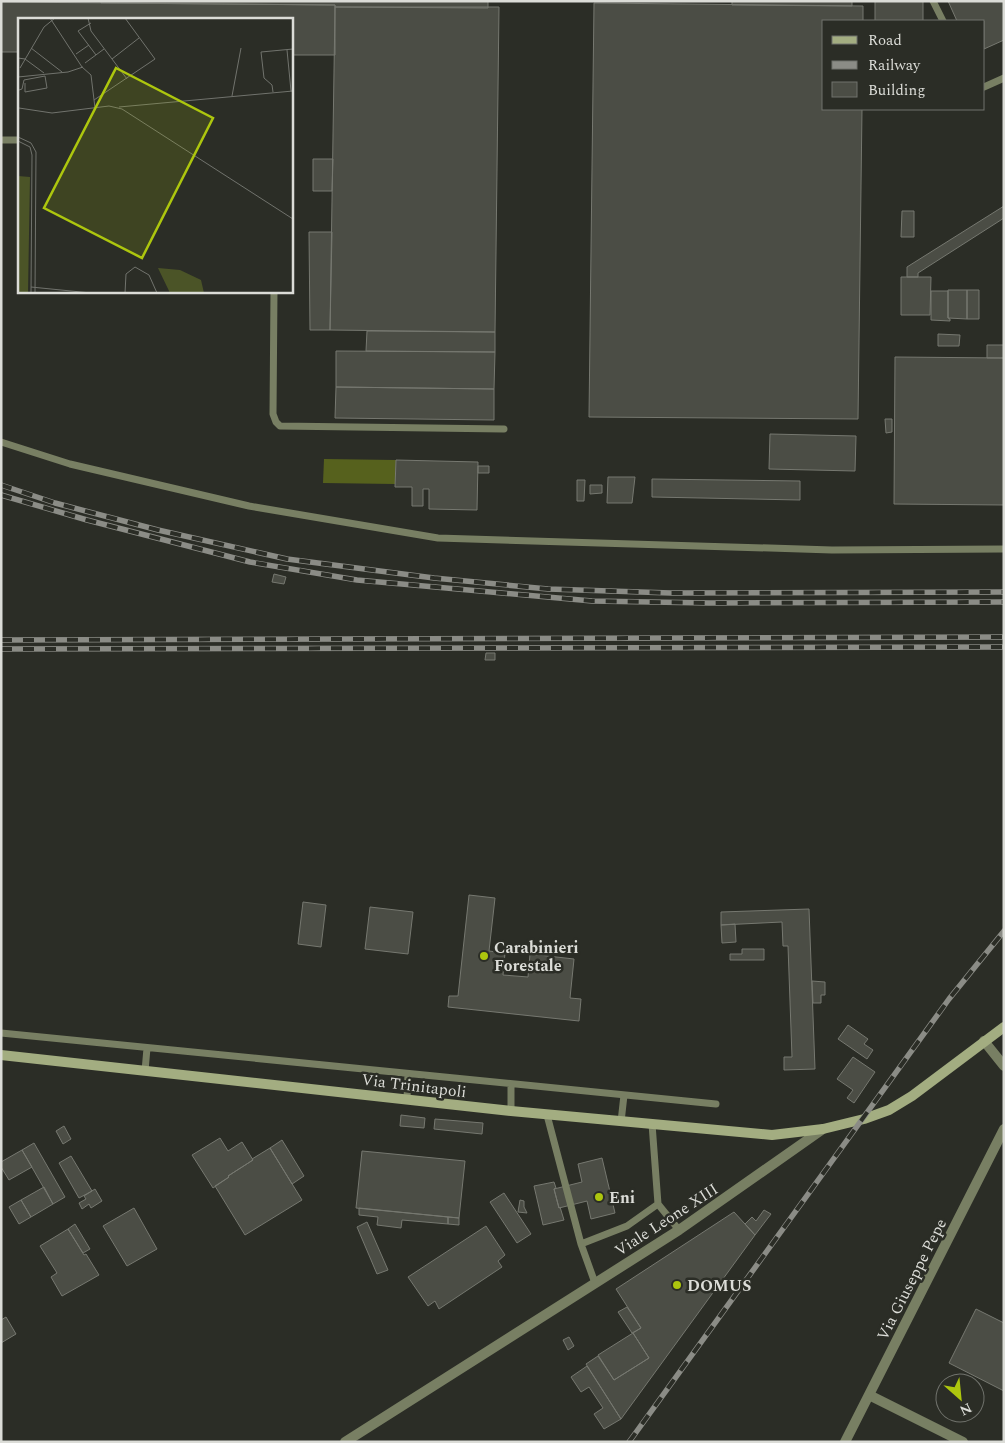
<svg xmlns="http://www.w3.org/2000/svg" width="1005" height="1443" font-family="Spectral,serif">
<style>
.water{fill:#56611d}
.building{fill:#4b4d45;stroke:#767870}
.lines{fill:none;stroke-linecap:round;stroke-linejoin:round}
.service{stroke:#787f63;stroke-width:7}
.minor{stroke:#787f63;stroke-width:10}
.tertiary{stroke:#787f63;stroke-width:10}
.secondary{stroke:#a3ad81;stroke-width:10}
.rail-casing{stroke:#8b8c86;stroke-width:5.5}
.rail{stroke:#2b2d26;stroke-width:4;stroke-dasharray:11;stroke-linecap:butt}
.poi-dot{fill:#adc60e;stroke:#2b2d26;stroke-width:2}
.labels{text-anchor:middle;stroke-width:5;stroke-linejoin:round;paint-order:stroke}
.poi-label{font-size:16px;font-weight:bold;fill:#dbdcd7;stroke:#2b2d26;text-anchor:start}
.street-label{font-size:16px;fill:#dbdcd7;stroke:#2b2d26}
.inset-road{fill:none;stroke:#71736d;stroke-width:1}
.view{fill:#adc60e;fill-opacity:0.15;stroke:#adc60e;stroke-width:2.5}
.inset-edge{fill:none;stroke:#dbdcd7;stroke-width:2.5}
</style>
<rect width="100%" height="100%" fill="#2b2d26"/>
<!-- water -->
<path class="water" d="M324 459 396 460 395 484 323 483Z"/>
<!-- building -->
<path class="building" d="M101 1H488V8L335 7V5L101 3Z
M732 1H852V6L732 5Z
M875 1H923V21H875Z
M948 1H1004V40L984 49V21H957Z
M1 2 335 5V55H291V19H19V52H1Z
M594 3 863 6V21H824V109H862L858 419 589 417Z
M335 7H499L495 332 330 330Z
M313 159H333L332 191H313Z
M1004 206V218L918 273V277H907V267Z
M902 211H914V237H901Z
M309 232H332L330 330H310Z
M901 277H931L930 315H901Z
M948 290H967V319L948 318Z
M967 290H979V319H967Z
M931 291H948V318L950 319V321L931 320Z
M367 331 495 332V352L366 351Z
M938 334 960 335 959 346H938Z
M987 345H1004V358H987Z
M336 351 495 352 494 389 336 387Z
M895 357 1004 358V505L894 504Z
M336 387 494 389V420L335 418Z
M885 419H892V432L886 433Z
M770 434 856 436 855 471 769 469Z
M396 460 478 462 477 510 429 509V489H423V506H412V487H395Z
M478 466H489V473H478Z
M608 477H635L632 503H607Z
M652 479 800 481V500L652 497Z
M577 480H585L584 501H577Z
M590 485H602V493L590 494Z
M274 574 286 577 284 584 272 582Z
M486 653H495V660H485Z
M469 895 495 898 489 951 505 953 503 975 528 977 530 954 574 959 570 998 581 999 579 1021 448 1007 449 996H458Z
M303 902 326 905 321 947 298 944Z
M370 907 413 912 408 954 365 949Z
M809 909 815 1069 784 1070V1057H792L788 946H783L782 922 721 925V912Z
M735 924 736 942 722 943 721 925Z
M742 949H764V960H730V954H742Z
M812 981 825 982V995H821V1003H813Z
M848 1025 868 1039 864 1044 873 1050 867 1059 838 1039Z
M853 1057 875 1072 854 1103 847 1098 853 1090 837 1079Z
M401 1115 425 1118 424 1128 400 1126Z
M435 1119 483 1123 482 1134 434 1129Z
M64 1126 71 1139 63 1144 56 1131Z
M220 1138 228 1151 242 1142 253 1160 228 1176 229 1177 213 1188 192 1155Z
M282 1140 304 1176 292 1184 270 1148Z
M34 1143 65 1197 53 1204 22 1150Z
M270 1148 302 1200 245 1235 215 1186 229 1177 228 1176 253 1160 252 1159Z
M22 1150 32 1167 9 1180 1 1167V1162Z
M362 1151 465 1161 459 1218 356 1208Z
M71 1156 92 1191 79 1198 59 1163Z
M602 1158 615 1213 591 1219 587 1201 559 1208 554 1189 582 1182 578 1164Z
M554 1182 556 1188 554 1189 559 1208 560 1207 564 1220 543 1225 534 1186Z
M44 1187 53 1204 31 1217 21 1200Z
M95 1189 102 1201 91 1208 89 1204 82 1209 79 1203 86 1199 84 1196Z
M504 1193 531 1234 517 1243 490 1202Z
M21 1200 31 1217 19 1224 9 1207Z
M520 1200 524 1201V1207L527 1213 518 1212Z
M134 1208 157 1249 127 1266 103 1226Z
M359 1208 448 1217V1224L402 1220 401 1228 377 1225 378 1217 359 1215Z
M764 1210 771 1214 755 1235 745 1224 752 1217 756 1221Z
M734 1212 755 1235 621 1419 586 1364 598 1356 614 1380 649 1358 633 1333 641 1328 616 1289Z
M448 1217 459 1218V1225L448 1224Z
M367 1222 388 1270 377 1274 357 1227Z
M75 1224 90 1249 83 1253 68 1229Z
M486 1226 505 1255 498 1261 502 1267 439 1309 435 1301 428 1306 408 1277Z
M68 1229 84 1255 86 1254 99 1275 62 1296 51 1277 57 1273 40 1246Z
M627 1307 641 1328 632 1333 618 1312Z
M976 1309 1004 1323V1391L949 1363Z
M6 1317 16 1334 1 1343V1320Z
M633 1333 649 1358 614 1380 598 1355Z
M569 1337 574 1346 568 1350 563 1340Z
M587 1366 621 1419 604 1429 594 1414 603 1408 589 1387 581 1392 571 1377Z"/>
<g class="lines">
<!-- service -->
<path class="service" d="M933 1 943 21
M984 87 1004 78
M1 140H19
M274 291 273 414 276 422 280 426 504 429
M1 442 70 464 249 506 438 538 832 550 1004 549
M1 1033 716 1104
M145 1071 147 1048
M511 1084V1111
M407 1099 408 1074
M547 1115 581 1244 595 1283
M621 1122 624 1095
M652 1124 658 1204 679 1230
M581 1244 627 1226 658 1204"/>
<!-- minor -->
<path class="minor" d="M984 1041 1004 1066
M869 1395 963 1442
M845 1442 1004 1129"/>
<!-- tertiary -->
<path class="tertiary" d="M345 1442 679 1230 823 1129"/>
<!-- secondary -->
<path class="secondary" d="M1 1055 511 1111 772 1135 823 1129 864 1119 889 1110 912 1096 1004 1027"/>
<!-- rail casing -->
<g class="rail-casing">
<path id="rail" d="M1 485 55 503 158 530 287 559 434 578 548 589 671 593 1004 592
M1 495 87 520 250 562 357 580 592 601 709 603 1004 602
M1 640 1004 637
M1 649 1004 647
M629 1442 949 999 1004 931"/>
</g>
<!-- rail -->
<use href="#rail" class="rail"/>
</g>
<!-- markers -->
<g class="poi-dot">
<circle cx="484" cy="956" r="5"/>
<circle cx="599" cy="1197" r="5"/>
<circle cx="677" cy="1285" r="5"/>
</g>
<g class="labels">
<!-- poi labels -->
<g class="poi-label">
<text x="494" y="953">Carabinieri<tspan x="494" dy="18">Forestale</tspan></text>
<text x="609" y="1203">Eni</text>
<text x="687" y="1291">DOMUS</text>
</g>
<!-- street labels -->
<g class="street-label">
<text transform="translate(414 1085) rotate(7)" y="6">Via Trinitapoli</text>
<text transform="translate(666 1219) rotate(-33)" y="6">Viale Leone XIII</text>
<text transform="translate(911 1279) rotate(-63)" y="6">Via Giuseppe Pepe</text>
</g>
</g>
<!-- overview -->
<g transform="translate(18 18)">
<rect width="275" height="275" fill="#2b2d26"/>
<path d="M0 158 12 159 10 275H0ZM140 250 162 252 183 262 186 275H152Z" fill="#4b5427"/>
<path class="inset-road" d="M32 0 64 49 73 57 77 90M70 0 73 13 109 61M73 5 60 13 78 37M13 30 44 54M269 32 273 73M58 36 71 27M0 40 7 41 26 55M94 41 121 20M0 44V91M67 45 86 31M2 50 26 9 37 0M0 59 50 54 65 49M1 72 4 71 6 62 27 58 29 70 7 74V65M255 74 254 67 246 60 243 34 275 31M214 78 223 30M76 82 137 41 107 0M101 89 275 73M1 90 34 95 91 88 104 91 275 201M0 119 13 125 18 134 17 275M0 123 12 129 14 137 13 275M13 269 73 275M107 275 108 256 117 249 131 257 139 275"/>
<path class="view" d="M98 50 195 100 124 240 26 190Z"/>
<rect width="275" height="275" class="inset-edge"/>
</g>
<!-- border -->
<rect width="1005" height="1443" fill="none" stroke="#dbdcd7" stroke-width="5"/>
<!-- legend -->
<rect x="822" y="20" width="162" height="90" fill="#2b2d26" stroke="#71736d"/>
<rect x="832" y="36" width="25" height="8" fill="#a3ad81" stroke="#71736d"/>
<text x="868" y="45" font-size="15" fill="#dbdcd7">Road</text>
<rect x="832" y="61" width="25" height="8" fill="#8b8c86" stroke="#71736d"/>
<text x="868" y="70" font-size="15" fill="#dbdcd7">Railway</text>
<rect x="832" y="82" width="25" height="15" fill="#4b4d45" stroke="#71736d"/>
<text x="868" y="95" font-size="15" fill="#dbdcd7">Building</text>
<!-- north arrow -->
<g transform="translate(960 1398) rotate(153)"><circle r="24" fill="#2b2d26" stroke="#71736d"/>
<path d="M0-4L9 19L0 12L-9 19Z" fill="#adc60e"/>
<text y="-8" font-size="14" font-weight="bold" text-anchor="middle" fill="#dbdcd7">N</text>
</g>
</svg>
